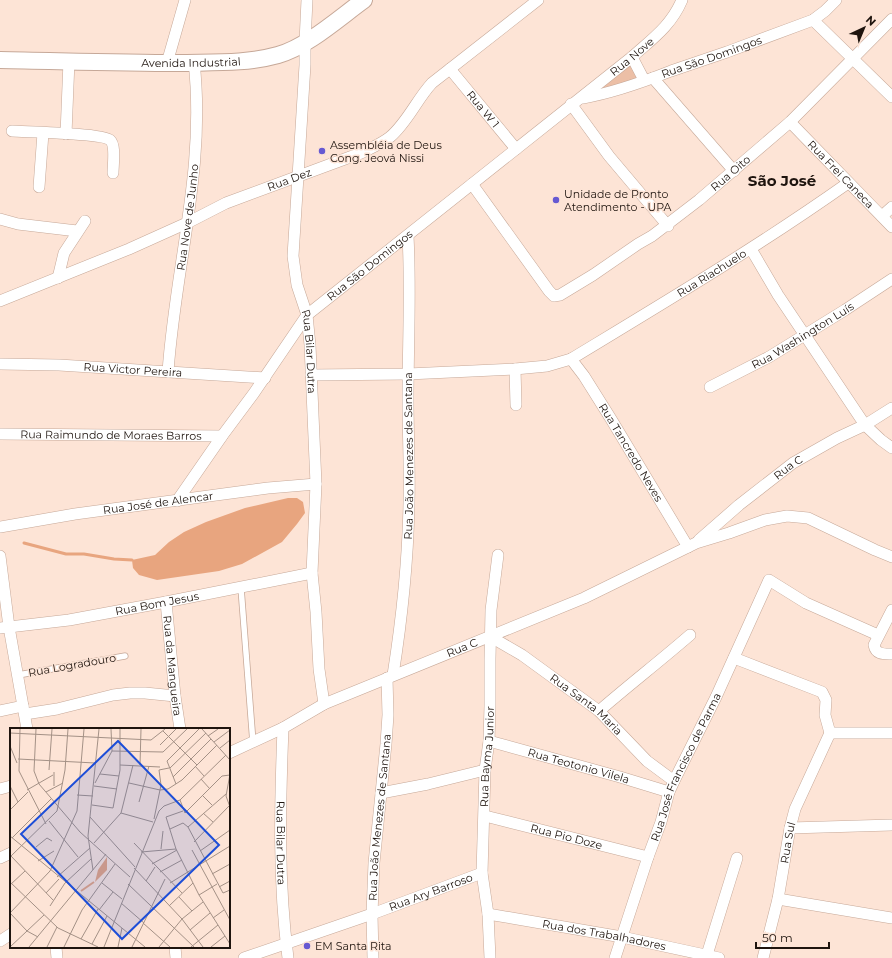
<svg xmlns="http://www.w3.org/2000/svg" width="892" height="958" font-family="Montserrat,sans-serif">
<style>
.green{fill:#ecbfa6}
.water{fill:#e8a57f}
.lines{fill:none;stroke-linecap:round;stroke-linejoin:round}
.stream{stroke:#e8a57f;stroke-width:3}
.lane-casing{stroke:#c6a898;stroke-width:7}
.street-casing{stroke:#c6a898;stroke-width:12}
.secondary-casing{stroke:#c6a898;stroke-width:18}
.lane{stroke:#fff;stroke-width:5.5}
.street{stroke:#fff;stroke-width:11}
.secondary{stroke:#fff;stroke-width:16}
.poi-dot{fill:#6659d2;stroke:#fde4d6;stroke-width:1.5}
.labels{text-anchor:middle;stroke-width:3;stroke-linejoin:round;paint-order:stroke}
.street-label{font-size:11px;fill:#1e140e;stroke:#fde4d6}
.poi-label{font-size:11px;fill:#1e140e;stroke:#fde4d6;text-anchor:start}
.district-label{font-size:15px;font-weight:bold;fill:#1e140e;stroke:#fde4d6}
.inset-river{fill:none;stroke:#e8a57f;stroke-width:2}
.inset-road{fill:none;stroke:#a49186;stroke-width:1}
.view{fill:#1d4ed8;fill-opacity:0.15;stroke:#1d4ed8;stroke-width:2}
.inset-edge{fill:none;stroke:#1e140e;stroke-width:2}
</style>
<rect width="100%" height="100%" fill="#fde4d6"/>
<!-- green -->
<path class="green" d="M630 60 641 77 586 96Z"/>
<!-- water -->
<path class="water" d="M288 498H297L303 502 305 513 297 524 282 542 242 564 219 571 157 580 139 575 133 568 132 560 155 555 169 542 184 532 206 522 245 508Z"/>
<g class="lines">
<!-- stream -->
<path class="stream" d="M24 543 66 554H84L114 559 132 560"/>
<!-- lane casing -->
<g class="lane-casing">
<path id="lane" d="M241 588 253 743
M18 675 125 656"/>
</g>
<!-- street casing -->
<g class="street-casing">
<g id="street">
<path id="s1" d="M307 0 305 42V65L293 256 297 285 307 315 310 345 316 484 312 573 316 612 319 669 324 704"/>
<path d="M813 20 892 97"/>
<path d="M632 57 644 80"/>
<path d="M167 63 185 0"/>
<path id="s2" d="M450 69 516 149"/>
<path d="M653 78 734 171"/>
<path id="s3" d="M583 98C613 93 643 82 671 71L727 52 813 20 825 11 836 0"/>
<path d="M571 104 609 156 668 226"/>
<path id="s4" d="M790 122 892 227"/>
<path d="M12 131C27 132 102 133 110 140 116 145 113 165 113 173"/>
<path d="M66 134 69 61"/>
<path id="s5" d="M472 184 549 291 554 296 560 295 593 275 638 244 652 236 699 200 790 122 892 19"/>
<path d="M39 187 43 133"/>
<path d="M882 216 892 207"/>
<path d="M0 219 18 224 77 231"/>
<path d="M751 249 778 295 865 425 881 440 892 448"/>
<path d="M58 278 64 253 85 221"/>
<path id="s6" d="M0 301 129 249 189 222 226 203 361 153C371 148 381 144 390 137 407 123 417 99 432 83L538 0"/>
<path id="s7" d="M571 359 584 376 611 419 688 547"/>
<path id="s8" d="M0 364 59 365 265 378"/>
<path d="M515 369 516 405"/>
<path id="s9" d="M168 372C175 268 206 168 194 62"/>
<path id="s10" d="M311 375 408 374 515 369 547 366 571 359C665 302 759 246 848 183"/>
<path id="s11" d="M710 387 769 357 845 310 892 279"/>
<path id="s12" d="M0 434 222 436"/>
<path id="s13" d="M177 501 222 436 254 393 307 315 632 57C652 39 671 26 682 0"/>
<path id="s14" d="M0 527 75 514 268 488 316 484"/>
<path id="s15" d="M699 540 739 505 793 463 837 438 865 425 892 408"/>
<path d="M0 556 9 627 27 729"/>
<path id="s16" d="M166 602 175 696 180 729"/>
<path d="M892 610 874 645C876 655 884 654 892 654"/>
<path id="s17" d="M0 628 69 620 166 602 312 573"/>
<path id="s18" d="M491 637 522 655 599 711 647 761 674 781"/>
<path d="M734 658 822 692 826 700 825 715 830 733"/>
<path id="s19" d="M393 675C402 618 408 561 409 503 410 469 408 434 408 400 408 345 411 290 408 236"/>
<path d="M0 711 23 706"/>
<path d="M599 711C629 685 660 661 690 635"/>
<path d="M25 714 57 709 113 695 130 693H145L175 696"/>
<path id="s20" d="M283 728C280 805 278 881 288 958"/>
<path d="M830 733H892"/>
<path id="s21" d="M489 741 620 777 669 792"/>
<path id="s22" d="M229 753 283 728 324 704 584 598 696 543 729 533 765 520 787 516 808 518 875 550 892 557"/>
<path d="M0 789 11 786"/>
<path d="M381 793 428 784 485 770"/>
<path id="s23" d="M485 816 648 857"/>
<path d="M790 828 892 825"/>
<path d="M0 858 11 853"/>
<path d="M778 899 892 918"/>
<path id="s24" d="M488 914 622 937 719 958"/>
<path d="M0 941 11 934"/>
<path d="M56 947 57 958"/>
<path d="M175 947 176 958"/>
<path id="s25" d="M244 958 372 914 482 873"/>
<path id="s26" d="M373 958 372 914 374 863 386 744 388 715 387 678"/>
<path id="s27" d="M490 958 488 914 482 873 485 770 489 741 490 706V659L491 610 498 555"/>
<path id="s28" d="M615 958 648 857 661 822 669 792 674 781 716 697 769 580 806 603 878 635"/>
<path d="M706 958 737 858"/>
<path id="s29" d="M763 958 778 899 790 828 795 809 830 733"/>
</g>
</g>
<!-- secondary casing -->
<g class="secondary-casing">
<g id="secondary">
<path id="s30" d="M0 60C59 61 119 63 178 63 211 62 246 64 278 55 307 47 339 18 364 0"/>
</g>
</g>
<!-- lane -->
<use href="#lane" class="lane"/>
<!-- street -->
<use href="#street" class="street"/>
<!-- secondary -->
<use href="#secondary" class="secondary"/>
</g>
<!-- markers -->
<g class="poi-dot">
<circle cx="322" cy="151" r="4"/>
<circle cx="556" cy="200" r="4"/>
<circle cx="307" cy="946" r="4"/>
</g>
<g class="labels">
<!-- street labels -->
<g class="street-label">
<text dy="4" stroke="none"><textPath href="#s13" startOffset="642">Rua Nove</textPath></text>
<text dy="4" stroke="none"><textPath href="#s3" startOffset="135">Rua São Domingos</textPath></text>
<text dy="4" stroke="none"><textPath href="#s30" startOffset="191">Avenida Industrial</textPath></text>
<text dy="4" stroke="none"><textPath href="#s2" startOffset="52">Rua W 1</textPath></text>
<text dy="4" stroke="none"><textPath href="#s5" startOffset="355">Rua Oito</textPath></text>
<text dy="4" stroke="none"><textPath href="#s4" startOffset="73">Rua Frei Caneca</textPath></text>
<text dy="4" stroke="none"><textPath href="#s6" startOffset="314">Rua Dez</textPath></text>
<text dy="4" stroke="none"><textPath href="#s9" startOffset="156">Rua Nove de Junho</textPath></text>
<text dy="4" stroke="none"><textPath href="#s13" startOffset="307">Rua São Domingos</textPath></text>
<text dy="4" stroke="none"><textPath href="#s10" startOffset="426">Rua Riachuelo</textPath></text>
<text dy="4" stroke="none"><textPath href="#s11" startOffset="106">Rua Washington Luís</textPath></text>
<text dy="4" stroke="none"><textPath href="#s1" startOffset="354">Rua Bilar Dutra</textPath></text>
<text dy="4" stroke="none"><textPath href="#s8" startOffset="133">Rua Victor Pereira</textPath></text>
<text dy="4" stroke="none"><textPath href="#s12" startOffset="111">Rua Raimundo de Moraes Barros</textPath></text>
<text dy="4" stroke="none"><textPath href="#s7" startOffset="111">Rua Tancredo Neves</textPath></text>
<text dy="4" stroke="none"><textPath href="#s19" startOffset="220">Rua João Menezes de Santana</textPath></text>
<text dy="4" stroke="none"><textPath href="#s15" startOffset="115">Rua C</textPath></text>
<text dy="4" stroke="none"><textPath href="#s14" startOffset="160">Rua José de Alencar</textPath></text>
<text dy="4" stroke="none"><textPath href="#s17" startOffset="159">Rua Bom Jesus</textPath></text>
<text dy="4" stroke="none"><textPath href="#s22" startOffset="256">Rua C</textPath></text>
<text transform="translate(72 665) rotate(-10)" y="4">Rua Logradouro</text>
<text dy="4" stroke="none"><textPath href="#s16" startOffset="64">Rua da Mangueira</textPath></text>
<text dy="4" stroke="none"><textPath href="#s18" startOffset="117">Rua Santa Maria</textPath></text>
<text dy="4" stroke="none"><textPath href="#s27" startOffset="202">Rua Bayma Junior</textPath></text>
<text dy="4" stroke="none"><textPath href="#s21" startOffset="93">Rua Teotonio Vilela</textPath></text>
<text dy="4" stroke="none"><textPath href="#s28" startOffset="204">Rua José Francisco de Parma</textPath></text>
<text dy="4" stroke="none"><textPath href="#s26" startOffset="141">Rua João Menezes de Santana</textPath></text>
<text dy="4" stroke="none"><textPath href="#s23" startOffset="84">Rua Pio Doze</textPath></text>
<text dy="4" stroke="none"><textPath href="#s20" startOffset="115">Rua Bilar Dutra</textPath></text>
<text dy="4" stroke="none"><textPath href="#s29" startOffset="118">Rua Sul</textPath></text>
<text dy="4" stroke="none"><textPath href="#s25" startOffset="198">Rua Ary Barroso</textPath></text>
<text dy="4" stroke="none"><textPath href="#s24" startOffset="118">Rua dos Trabalhadores</textPath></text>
</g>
<!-- poi labels -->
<g class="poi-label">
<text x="330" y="149">Assembléia de Deus<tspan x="330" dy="13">Cong. Jeová Nissi</tspan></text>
<text x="564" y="198">Unidade de Pronto<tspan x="564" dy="13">Atendimento - UPA</tspan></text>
<text x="315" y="950">EM Santa Rita</text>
</g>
<!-- district labels -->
<g class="district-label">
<text x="782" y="186">São José</text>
</g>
</g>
<!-- overview -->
<g transform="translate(10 728)">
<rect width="220" height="220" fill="#fde4d6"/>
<path d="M97 129V142L85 154 88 142Z" fill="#e8a57f"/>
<path class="inset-river" d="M71 163 84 154"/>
<path class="inset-road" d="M10 1 9 43 36 96M26 1 24 43 29 56 70 104 120 149M192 1 220 32M153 3 187 37M0 5 141 12 155 1M198 8 208 1M204 14 220 2M150 17 166 1M0 18 7 35M210 20 220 12M102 23 153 24 177 1M8 31 85 35M110 37 150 39M130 37 131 1M185 38 194 48M160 40 196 5M39 42 42 1M44 44V58M90 46 109 48M220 46 216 68 220 79M163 49 201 11M191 51 200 61M85 55 102 23 101 1M119 55 150 62 158 61 172 52 207 17M166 56 157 33 189 1M0 58 8 74M84 58 107 61M17 62 43 47M36 64 53 55M67 67 83 68M193 68 202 77M170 72 175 85 212 48 220 47M129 74 139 38M82 77 103 80 110 42V1M0 82 18 64M173 83 156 89 166 121 189 167 220 216M111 85 143 94M193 85 203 94M80 89 125 139M144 91 151 57 149 42 159 40M39 93 68 129M178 99 213 165 220 162M178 99 216 66M160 101 173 95 178 99M0 108 135 219M2 110 41 71M184 114 219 78M84 115 111 85 123 37M124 115 172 165M26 119 37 110 42 113M151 121 153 103M182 122 220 192M190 123 220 102M131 124 166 121M1 128 43 172M0 129 47 83 55 42 58 1M28 133 44 123M142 136 167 122M124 140 172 191 193 219M83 142 78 108 89 1M150 144 172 132M202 146 220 136M47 149 80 120M136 153 145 139M0 154 48 200 88 219M92 155 112 171M160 155 220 118M118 156 184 219M0 157 15 143M209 159 220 153M36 165 49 151M189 167 207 156M169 169 182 183M111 175 134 195M40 178 55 155 81 131M159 178 183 155M89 182 103 164M0 185 40 143 67 83 74 1M0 185 17 203 28 209M203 190 214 182M133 195 160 219M180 202 200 185M71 211 88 181M82 216 97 188M0 219 34 187M19 219 96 126M37 219 47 199M54 219 72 182 105 136M94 219 149 83 154 78 170 72 216 27M108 219 112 200M122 219 155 151M149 219 172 191 193 174M181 219 208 197M201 219 215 208"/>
<path class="view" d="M108 13 209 117 112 211 11 106Z"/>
<rect width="220" height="220" class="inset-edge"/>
</g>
<!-- north arrow -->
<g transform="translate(864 28) rotate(44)" stroke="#fde4d6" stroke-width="3" paint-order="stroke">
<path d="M0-3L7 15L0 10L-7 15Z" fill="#1e140e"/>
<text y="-6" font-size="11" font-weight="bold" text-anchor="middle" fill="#1e140e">N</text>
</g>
<!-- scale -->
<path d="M756 942v6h73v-6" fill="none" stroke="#1e140e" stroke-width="2"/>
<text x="762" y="942" font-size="12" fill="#1e140e" stroke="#fde4d6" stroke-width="3" paint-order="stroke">50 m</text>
</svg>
